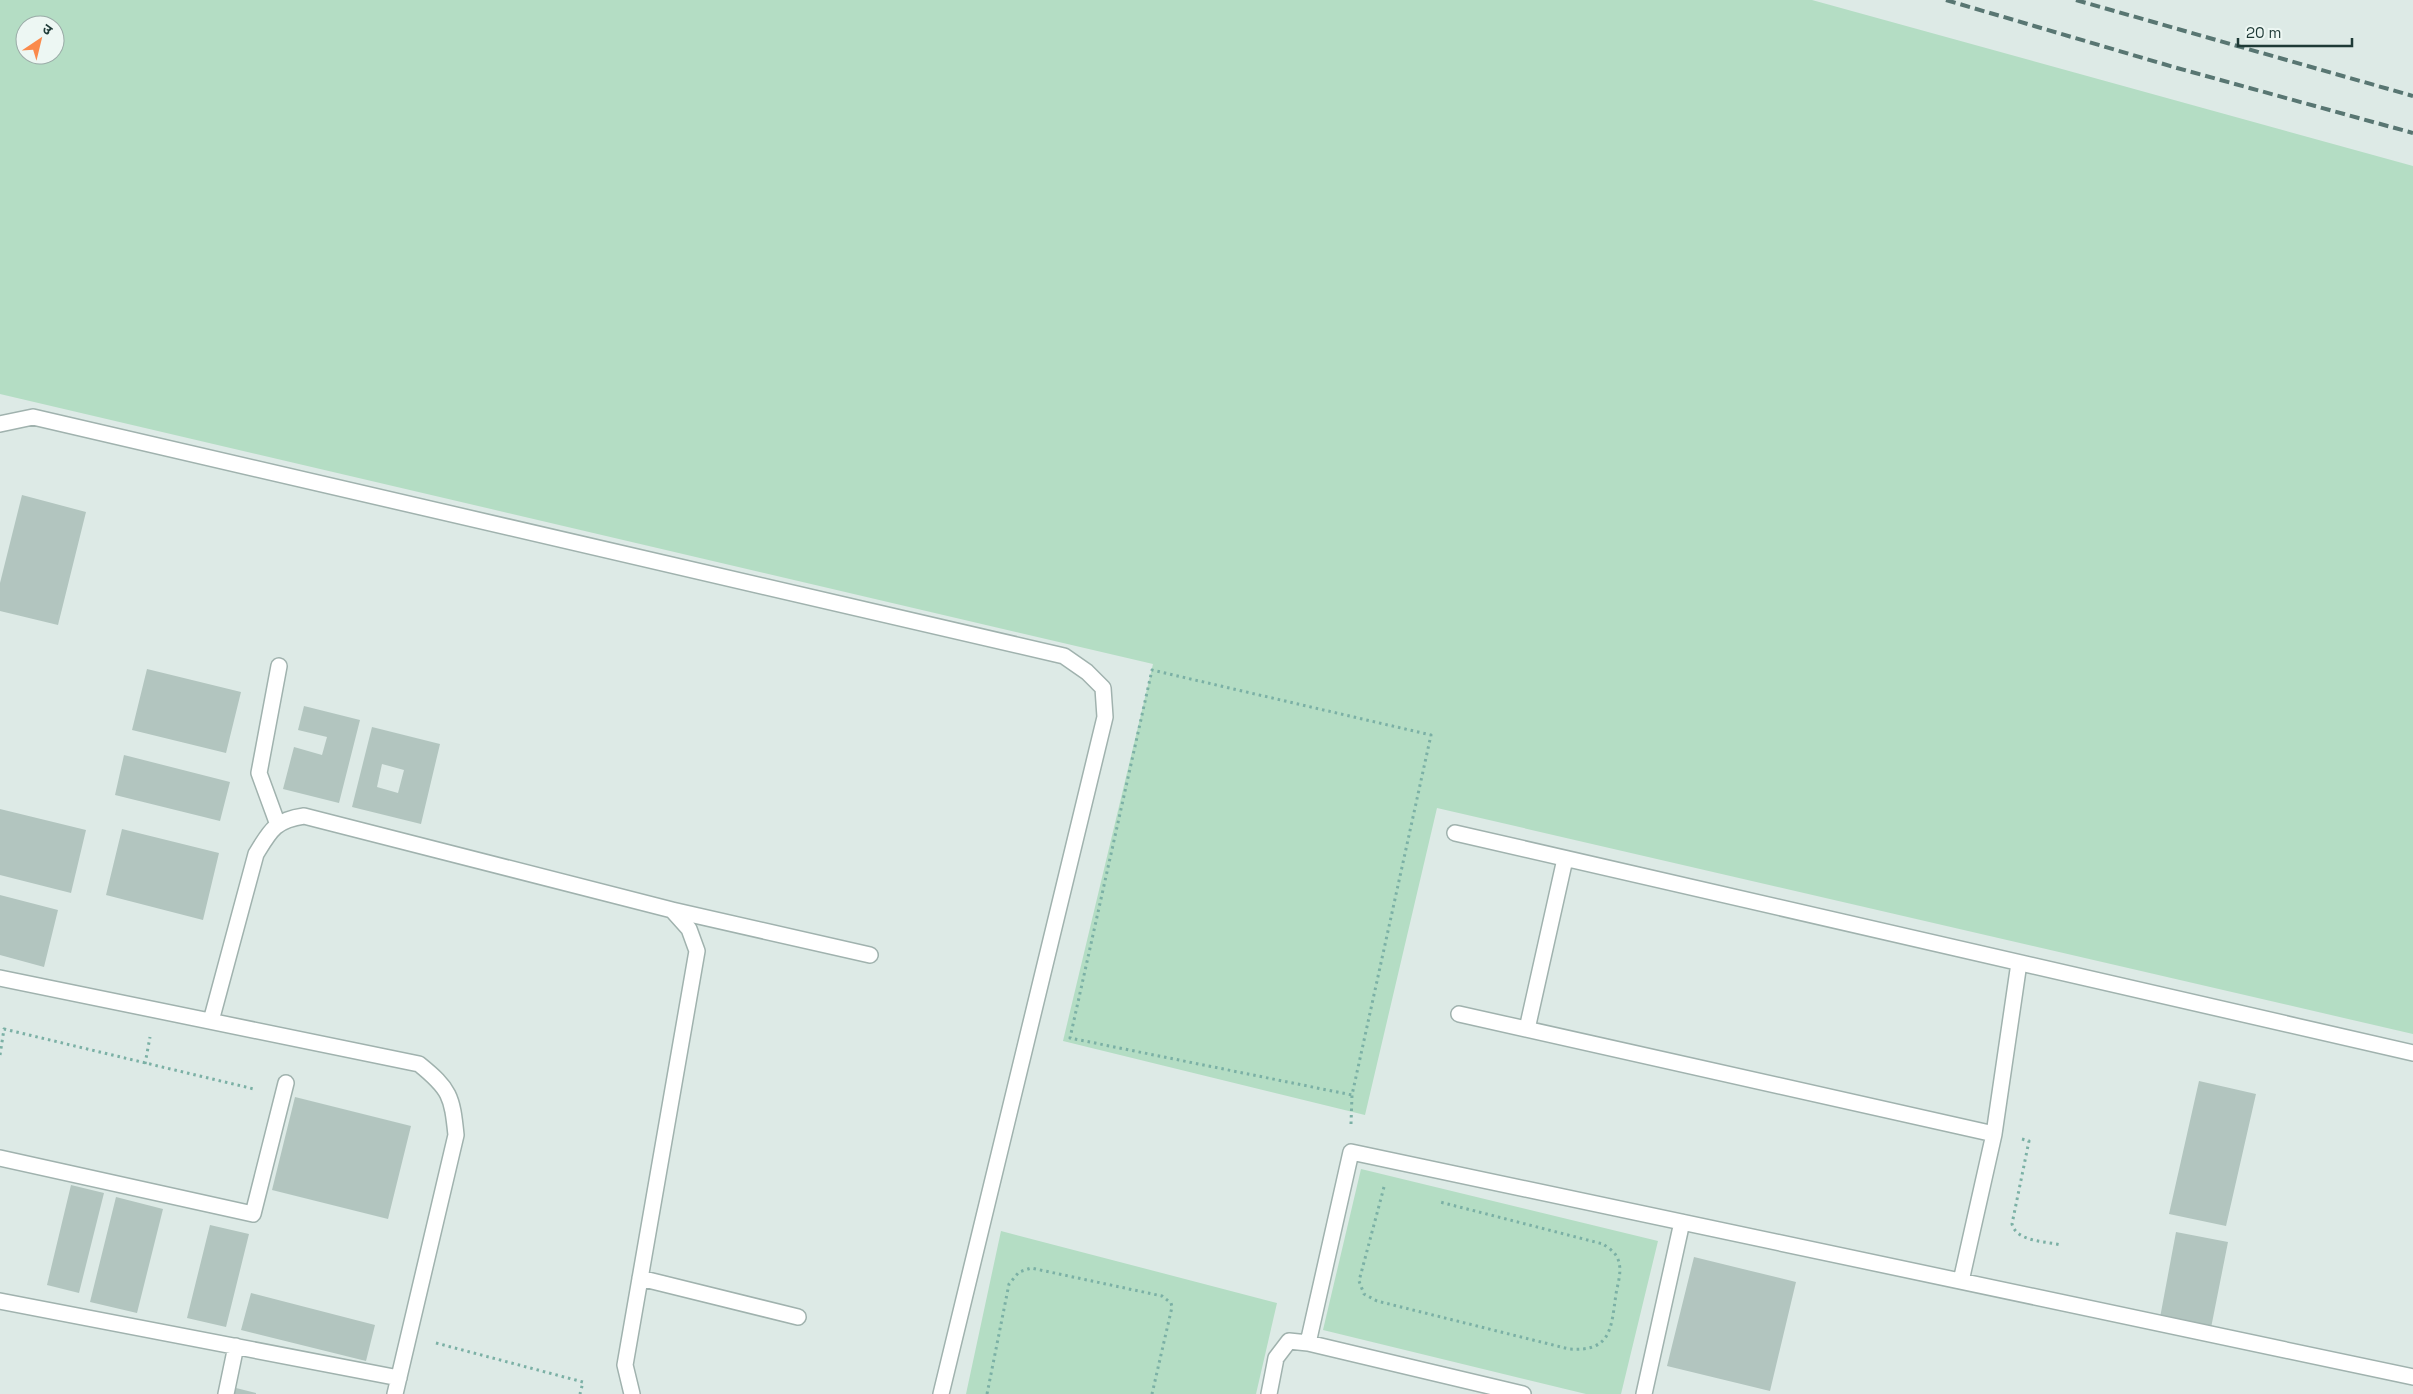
<svg xmlns="http://www.w3.org/2000/svg" width="2413" height="1394" font-family="'Space Grotesk','Noto Sans Devanagari',sans-serif">
<style>
.green{fill:#b4ddc4;fill-rule:evenodd}
.building{fill:#b2c5bf;fill-rule:evenodd}
.lines{fill:none;stroke-linecap:round;stroke-linejoin:round}
.minor-casing{stroke:#a0b2ae;stroke-width:18}
.path{stroke:#7bb0a5;stroke-width:3;stroke-dasharray:2.5 4;stroke-linecap:butt}
.minor{stroke:#fff;stroke-width:15}
.rail{stroke:#587672;stroke-width:4;stroke-dasharray:10 5;stroke-linecap:butt}
</style>
<rect width="100%" height="100%" fill="#ddeae6"/>
<!-- green -->
<path class="green" d="M0 0H1812L2413 166V1034L1437 808 1365 1115 1063 1041 1153 664 0 394ZM25 25H55V55H25Z
M1361 1169 1658 1241 1621 1394H1586L1323 1330Z
M1001 1231 1277 1303 1256 1394H966Z"/>
<!-- building -->
<path class="building" d="M22 495 86 512 58 625 0 611V583Z
M147 669 241 692 226 753 132 730Z
M304 706 360 720 339 803 283 789 294 747 322 755 327 737 298 730Z
M372 727 440 744 421 824 352 807ZM382 764 404 770 398 793 377 787Z
M124 755 230 782 220 821 115 795Z
M0 809 86 830 71 893 0 875Z
M122 829 219 853 203 920 106 895Z
M0 895 58 910 44 967 0 955Z
M2199 1081 2256 1094 2226 1226 2169 1214Z
M295 1097 411 1126 388 1219 272 1190Z
M71 1185 104 1193 79 1293 47 1285Z
M116 1197 163 1209 137 1313 90 1302Z
M210 1225 249 1234 226 1327 187 1318Z
M2176 1232 2228 1242 2210 1333 2159 1323Z
M1694 1257 1796 1282 1770 1391 1667 1366Z
M251 1293 375 1325 366 1361 241 1330Z
M236 1388 256 1393V1394H234Z"/>
<g class="lines">
<!-- minor casing -->
<g class="minor-casing">
<path id="minor" d="M0 424 33 417 1064 656 1087 672 1103 688 1105 717 941 1394
M278 825 259 773 279 666
M1455 833 2413 1053
M672 910 870 955
M0 978 419 1064C450 1089 452 1096 456 1135L395 1394
M1459 1014 1994 1134
M211 1021 256 854C270 831 275 820 304 816L672 910 689 929 697 951 625 1365 632 1394
M1527 1029 1565 859
M0 1158 253 1214 286 1083
M640 1278 798 1317
M1961 1281 1994 1134 2019 963
M0 1301 399 1378
M1308 1343 1351 1152 2413 1377
M226 1394 236 1346
M1269 1394 1276 1358 1289 1341 1308 1343 1523 1394
M1644 1394 1682 1222"/>
</g>
<!-- path -->
<path class="path" d="M0 1055 4 1029 254 1089
M145 1064 150 1037
M1351 1124 1352 1095 1431 735 1152 670 1070 1038 1352 1095
M2022 1139 2029 1141 2012 1224C2017 1242 2045 1241 2061 1245
M1384 1187 1359 1281 1364 1294 1377 1301 1569 1349C1612 1352 1611 1328 1616 1294 1618 1282 1623 1269 1617 1257 1614 1251 1607 1247 1603 1244L1440 1202
M436 1343 583 1382 580 1394
M987 1394 1009 1284 1019 1272 1031 1268 1162 1296 1171 1303 1172 1307 1152 1394"/>
<!-- minor -->
<use href="#minor" class="minor"/>
<!-- rail -->
<path class="rail" d="M1946 0 2177 68 2413 133
M2076 0 2413 96"/>
</g>
<!-- north arrow -->
<g transform="translate(40 40) rotate(35)"><circle r="24" fill="#edf7f3" stroke="#9aaba7"/>
<path d="M0-4L9 19L0 12L-9 19Z" fill="#fa8a4b"/>
<text y="-8" font-size="14" font-weight="bold" text-anchor="middle" fill="#1e3a36">उ</text>
</g>
<!-- scale -->
<path d="M2238 38v8h114v-8" fill="none" stroke="#1e3a36" stroke-width="2.5"/>
<text x="2246" y="38" font-size="15" fill="#1e3a36" stroke="#edf7f3" stroke-width="4" paint-order="stroke">20 m</text>
</svg>
